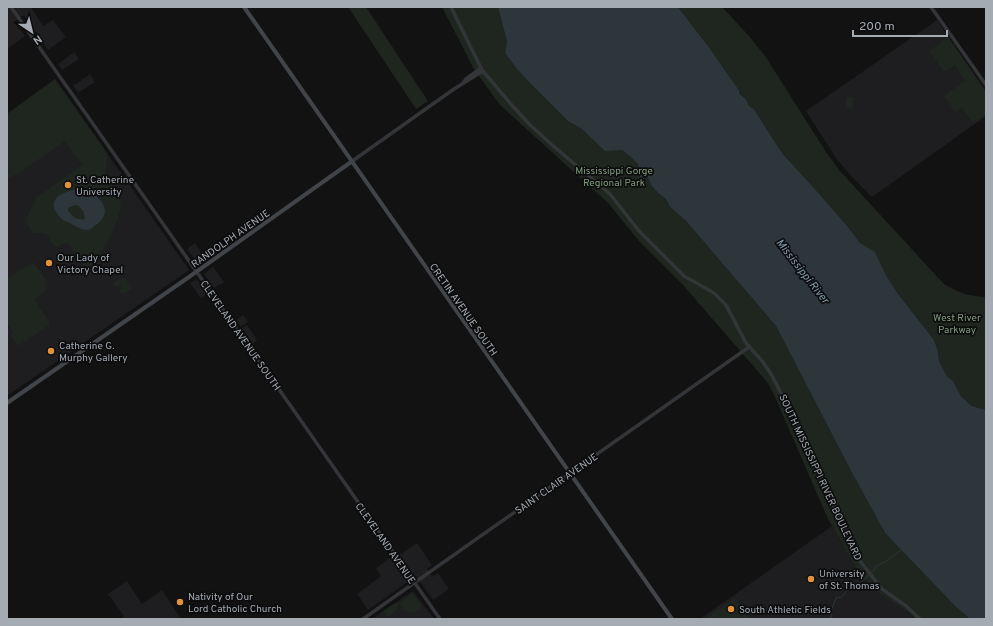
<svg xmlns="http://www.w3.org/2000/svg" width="993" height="626" font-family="Overpass,sans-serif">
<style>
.built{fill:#1e1e20}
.green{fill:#1f261f}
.water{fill:#2c363b;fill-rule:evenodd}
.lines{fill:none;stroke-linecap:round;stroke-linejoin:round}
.stream{stroke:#2c363b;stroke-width:1}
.tertiary{stroke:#333538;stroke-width:3.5}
.secondary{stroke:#414448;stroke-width:4}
.poi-dot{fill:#e2923c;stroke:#0d0d0e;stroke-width:1.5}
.labels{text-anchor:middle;stroke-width:3.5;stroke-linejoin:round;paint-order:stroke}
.park-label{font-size:10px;fill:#809c7d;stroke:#0d0d0e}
.poi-label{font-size:10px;fill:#a4abb3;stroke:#0d0d0e;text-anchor:start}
.street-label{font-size:10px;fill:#a4abb3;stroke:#0d0d0e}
.water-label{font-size:11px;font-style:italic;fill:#7e9dab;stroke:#0d0d0e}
</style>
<rect width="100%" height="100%" fill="#121213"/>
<!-- built -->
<path class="built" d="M7 7H31L43 26 53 20 66 37 48 50 24 15 14 22 25 36 8 48 7 46Z
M937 20 986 91V116L872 197 851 176 836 158 806 111Z
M74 52 79 59 62 70 58 64Z
M90 74 95 82 78 93 73 86Z
M55 79 189 270 7 396V114Z
M195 243 205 259 198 264 187 249Z
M213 267 224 282 214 288 204 274Z
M197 279 206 294 201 298 190 283Z
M243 315 248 322 241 327 236 320Z
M247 325 257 340 253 344 242 328Z
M832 526 856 568 915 619H700Z
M417 543 432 565 427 569 432 577 438 573 449 589 433 600 416 576 368 610 357 594 381 576 376 568 391 557 401 554Z
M127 581 142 604 162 590 181 619H121L124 616 108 594Z
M413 591 434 619H372Z"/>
<!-- green -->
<path class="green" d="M348 7H366L428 101 416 109Z
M442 7H498L507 42 505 53 516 68 528 81 569 122 582 129 605 150H622L632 158 638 164 639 174 644 176 647 174 649 177 651 185 658 193 666 199 670 207 686 221 776 326 851 471 885 533 955 606 970 619H915L910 614 873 589 856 568 828 519 776 399 768 383 683 285 639 241 608 203 500 105 474 69Z
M678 7H722L749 36 765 56 826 152 839 170 943 283C957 293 969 296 986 297V410L972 406 961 396 953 381 947 376 939 361 938 351 934 340 899 295 886 275 876 254 860 243 849 228 815 189 782 153 754 109 749 106 746 99 741 94 739 90 708 46Z
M948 37 986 92V115L973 123 962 108 955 112 944 96 965 80 955 65 944 72 929 51Z
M55 79 107 153C106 161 107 172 103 179L111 182C114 188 121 198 121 205 120 221 100 260 87 270L69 244 65 243 57 247C48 242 53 241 47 235L43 233H33L25 221 36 198 82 165 65 141 19 173 9 178 7 176V114Z
M847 97 854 98 852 109 845 107Z
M33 262 46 280 45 291 34 299 49 321V325L18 346 11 336 13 331 7 324V279Z
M124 277 132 288 125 293H121L119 291 121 289 118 285 116 287 113 283Z
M411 594 414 595 422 607C412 615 407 615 399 604L398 608 388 617 383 611 397 602 399 604Z
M735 598 750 619H705Z"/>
<!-- water -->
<path class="water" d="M498 7H678L708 46 739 90 740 94 746 99 749 106 754 109 782 153 815 189 849 228 860 243 875 252 886 275 899 295 934 340 938 351 939 361 947 376 953 381 961 396 972 406 986 410V619H970L955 606 885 533 851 471 776 326 686 221 670 207 666 199 658 193 651 185 647 175 644 176 643 180 640 179 638 164 632 158 622 150 605 151 582 129 569 122 528 81 516 68 505 53 507 42Z
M80 189C91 191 94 192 101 201 111 215 100 222 89 230 81 230 78 227 71 224 69 222 65 222 63 220 60 218 57 213 55 210 49 195 70 190 80 189ZM75 205 79 206 83 211 85 218 83 220 75 218 68 211V208Z"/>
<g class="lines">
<!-- stream -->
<path class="stream" d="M872 572 875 569 876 566C883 564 895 555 901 550
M831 619V611L836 598C844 598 845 592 850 587 853 583 858 584 862 581 864 579 867 577 869 575"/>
<!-- tertiary -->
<path class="tertiary" d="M11 7 440 619
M451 7 482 70 510 103 529 124 551 144 610 194 639 231 684 276 714 293 726 305 746 343 763 362 771 374 799 427 856 556 882 589 906 606 920 619
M931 7 986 85
M462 84 466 79 481 68
M351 162 454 89 483 71
M363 619 749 347"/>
<!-- secondary -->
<path class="secondary" d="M244 7 672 619
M7 403 189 277 351 162"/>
</g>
<!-- markers -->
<g class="poi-dot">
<circle cx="68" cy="185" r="4"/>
<circle cx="49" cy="263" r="4"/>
<circle cx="51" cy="351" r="4"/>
<circle cx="811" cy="579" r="4"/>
<circle cx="180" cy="602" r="4"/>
<circle cx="731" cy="609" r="4"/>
</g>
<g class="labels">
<!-- park labels -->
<g class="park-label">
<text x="614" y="174">Mississippi Gorge<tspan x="614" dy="12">Regional Park</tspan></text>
<text x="957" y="321">West River<tspan x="957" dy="12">Parkway</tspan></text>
</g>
<!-- poi labels -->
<g class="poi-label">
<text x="76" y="183">St. Catherine<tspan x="76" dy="12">University</tspan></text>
<text x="57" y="261">Our Lady of<tspan x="57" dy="12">Victory Chapel</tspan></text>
<text x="59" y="349">Catherine G.<tspan x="59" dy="12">Murphy Gallery</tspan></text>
<text x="819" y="577">University<tspan x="819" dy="12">of St. Thomas</tspan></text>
<text x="188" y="600">Nativity of Our<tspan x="188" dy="12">Lord Catholic Church</tspan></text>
<text x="739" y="613">South Athletic Fields</text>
</g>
<!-- street labels -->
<g class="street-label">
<text transform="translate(230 238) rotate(-35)" y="4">RANDOLPH AVENUE</text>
<text transform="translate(464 309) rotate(55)" y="4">CRETIN AVENUE SOUTH</text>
<text transform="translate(241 335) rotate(55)" y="4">CLEVELAND AVENUE SOUTH</text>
<text transform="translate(821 477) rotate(65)" y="4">SOUTH MISSISSIPPI RIVER BOULEVARD</text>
<text transform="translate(556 483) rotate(-35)" y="4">SAINT CLAIR AVENUE</text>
<text transform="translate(386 543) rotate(55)" y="4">CLEVELAND AVENUE</text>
</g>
<!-- water labels -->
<g class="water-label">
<text transform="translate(803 271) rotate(52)" y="4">Mississippi River</text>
</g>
</g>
<!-- border -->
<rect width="993" height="626" fill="none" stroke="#a4abb3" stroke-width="16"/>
<!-- north arrow -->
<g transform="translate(32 32) rotate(145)" stroke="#0d0d0e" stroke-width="3" paint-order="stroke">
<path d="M0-3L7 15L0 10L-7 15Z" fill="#a4abb3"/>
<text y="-6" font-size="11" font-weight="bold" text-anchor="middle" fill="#a4abb3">N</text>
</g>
<!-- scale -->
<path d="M853 30v6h94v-6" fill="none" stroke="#a4abb3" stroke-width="2"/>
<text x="859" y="30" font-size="12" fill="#a4abb3" stroke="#0d0d0e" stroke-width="3" paint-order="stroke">200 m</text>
</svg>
